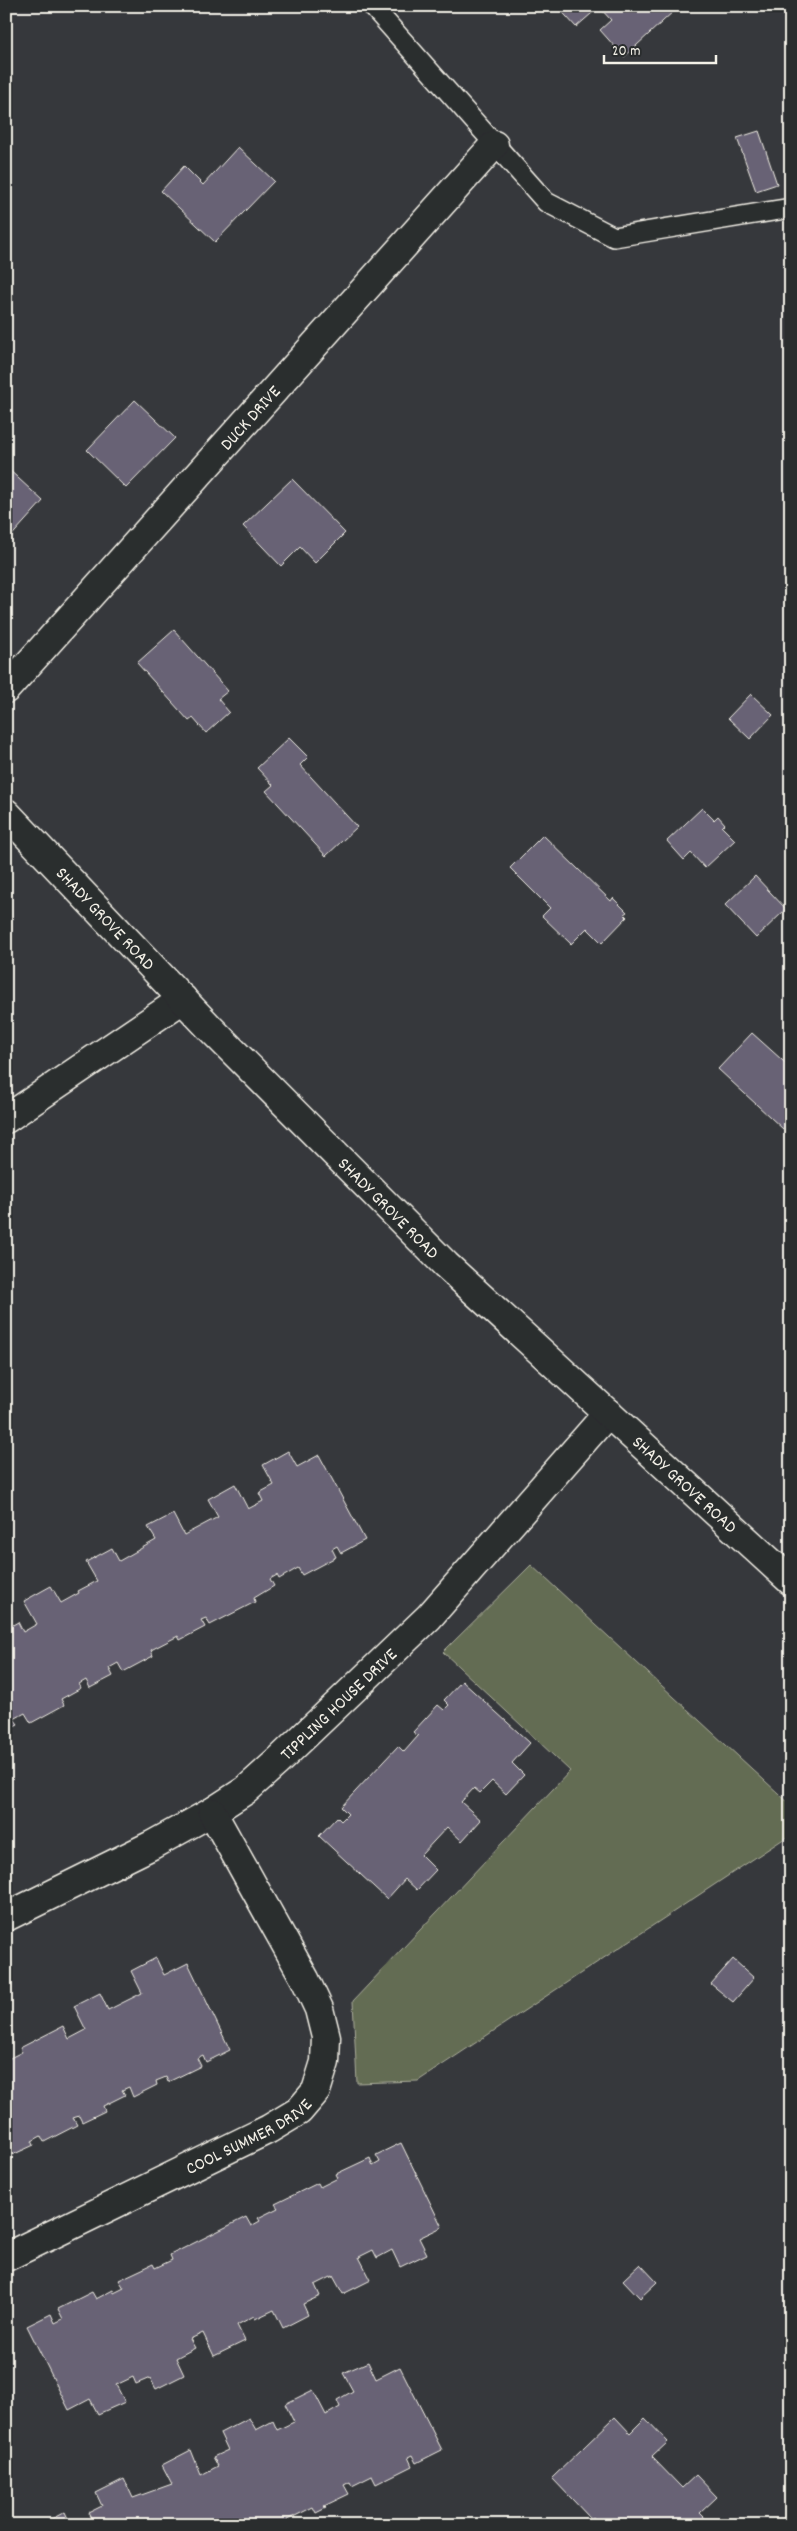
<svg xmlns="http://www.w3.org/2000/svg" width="797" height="2531" font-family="Dekko,sans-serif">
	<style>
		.green { fill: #646c52; stroke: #acae9d }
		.building { fill: #676274; stroke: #f4f1e8 }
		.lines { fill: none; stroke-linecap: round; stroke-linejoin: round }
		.service-casing { stroke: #f4f1e8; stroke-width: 22 }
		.minor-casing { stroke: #f4f1e8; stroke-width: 31 }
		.secondary-casing { stroke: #f4f1e8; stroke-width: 31 }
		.service { stroke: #2a2d2e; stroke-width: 19 }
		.minor { stroke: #2a2d2e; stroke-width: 28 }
		.secondary { stroke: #2a2d2e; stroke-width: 28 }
		.labels { text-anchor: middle; stroke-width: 4.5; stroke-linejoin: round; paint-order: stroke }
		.street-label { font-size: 18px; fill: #f4f1e8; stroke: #2a2d2e }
	</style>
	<rect width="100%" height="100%" fill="#36383c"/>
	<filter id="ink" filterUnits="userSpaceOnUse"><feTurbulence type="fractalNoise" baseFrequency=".02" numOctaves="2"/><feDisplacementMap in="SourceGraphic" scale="10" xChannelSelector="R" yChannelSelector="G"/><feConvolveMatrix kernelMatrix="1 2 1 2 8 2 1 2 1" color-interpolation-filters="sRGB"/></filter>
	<g filter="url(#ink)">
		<path class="green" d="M531 1565 791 1805V1834L418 2081 357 2083 353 2001 570 1771 443 1652Z"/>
		<path class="building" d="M557 6H672L675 10 624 57 600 30 611 20 599 7 576 27Z
			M759 131 777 184 756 191 737 138Z
			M238 147 274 181 215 242 161 191 184 166 203 185Z
			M135 400 175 438 126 488 87 450Z
			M6 467 43 501 6 542Z
			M292 479 345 533 315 563 300 547 281 566 243 526Z
			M174 630 228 691 218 699 229 712 206 733 193 718 189 721 137 663Z
			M751 694 773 715 750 739 728 718Z
			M289 738 308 757 300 765 357 827 326 856 266 791 273 785 257 768Z
			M702 808 714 820 718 816 725 824 722 827 735 840 705 868 691 853 684 860 667 841Z
			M543 835 611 901 613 898 627 912 624 914 627 917 602 943 587 928 571 944 542 916 550 908 510 868Z
			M755 876 786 909 756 938 725 905Z
			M752 1033 791 1068V1121L783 1129 718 1069Z
			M288 1451 297 1467 319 1455 365 1540 341 1553 337 1546 332 1549 336 1557 302 1575 298 1568 279 1579 277 1575 270 1579 274 1586 254 1598 255 1602 210 1625 206 1618 201 1620 205 1627 180 1640 178 1636 151 1650 153 1656 123 1672 118 1663 109 1668 113 1676 90 1688 86 1680 79 1684 81 1688 61 1699 64 1705 31 1723 25 1713 14 1719 18 1724 6 1730V1629L18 1622 23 1632 37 1624 24 1601 51 1586 61 1603 79 1593 78 1591 97 1581 86 1562 112 1548 119 1561 156 1540 148 1527 173 1514 184 1535 218 1517 208 1499 235 1484 248 1509 263 1501 259 1493 274 1485 263 1465Z
			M462 1681 530 1743 512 1763 524 1775 506 1794 492 1781 480 1793 474 1788 461 1802 481 1820 462 1841 447 1827 421 1855 436 1870 417 1890 405 1879 387 1899 319 1836 337 1817 341 1821 348 1814 341 1807 398 1746 404 1752 418 1736 413 1732 438 1705 444 1710 449 1705 444 1700Z
			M156 1958 164 1975 188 1963 230 2050 206 2062 203 2055 197 2058 201 2066 168 2082 166 2077 156 2081 157 2085 133 2097 129 2087 122 2090 125 2095 103 2106 105 2111 82 2122 79 2116 73 2118 77 2125 44 2142 41 2136 32 2141 34 2145 10 2156 6 2150V2060L22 2052 20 2048 63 2026 69 2039 86 2030 74 2006 100 1993 108 2010 142 1993 131 1971Z
			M733 1959 754 1978 733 2002 711 1984Z
			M401 2143 442 2227 419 2238 427 2254 400 2267 392 2250 377 2258 373 2250 359 2257 371 2280 343 2294 333 2276 315 2285 320 2296 303 2304 308 2315 283 2328 274 2310 255 2319 254 2316 237 2325 245 2341 214 2356 203 2333 190 2339 195 2348 176 2358 184 2375 156 2389 150 2378 136 2384 133 2377 116 2385 125 2402 98 2414 90 2399 69 2410 27 2326 51 2314 55 2323 63 2319 58 2309 92 2292 96 2299 113 2290 114 2293 124 2288 119 2280 153 2264 155 2268 172 2260 170 2255 246 2217 251 2226 260 2221 258 2218 278 2208 275 2204 318 2183 320 2187 338 2178 336 2174 370 2158 373 2166 380 2162 376 2155Z
			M640 2264 657 2282 640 2298 623 2280Z
			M368 2362 376 2379 400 2367 442 2450 416 2463 412 2455 408 2457 412 2466 376 2484 372 2476 352 2486 350 2482 344 2485 349 2494 324 2506 326 2508 316 2513 313 2507 283 2522 284 2525H87L93 2522 88 2513 102 2506 96 2493 124 2479 133 2498 172 2484 162 2465 191 2450 201 2475 218 2466 213 2457 228 2450 220 2433 249 2418 256 2430 273 2421 277 2430 294 2422 285 2404 313 2390 326 2415 340 2407 337 2400 353 2391 343 2373Z
			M615 2417 630 2433 645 2418 668 2442 652 2457 682 2488 696 2475 717 2497 700 2513 711 2524 716 2519 721 2525H601L593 2517 591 2519 552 2478Z
			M65 2512 71 2525H40Z"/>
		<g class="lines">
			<g class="service-casing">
				<path id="service" d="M372 6 546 202 614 237 791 208"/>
			</g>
			<g class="minor-casing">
				<g id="minor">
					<path id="s1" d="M6 689 494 145"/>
					<path d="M6 1119 183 999"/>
					<path id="s2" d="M6 1917 152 1845 212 1812 246 1790 276 1763 429 1617 608 1413"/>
					<path id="s3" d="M6 2257 269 2129 299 2111 316 2091 325 2062 326 2037 319 2009 305 1979 212 1812"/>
				</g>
			</g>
			<g class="secondary-casing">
				<g id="secondary">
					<path id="s4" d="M6 813 210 1028 446 1265 791 1581"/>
				</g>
			</g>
			<use href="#service" class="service"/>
			<use href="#minor" class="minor"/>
			<use href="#secondary" class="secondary"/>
		</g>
	</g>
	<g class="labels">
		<g class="street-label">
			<text dy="6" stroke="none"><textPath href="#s1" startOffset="365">DUCK DRIVE</textPath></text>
			<text dy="6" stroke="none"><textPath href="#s4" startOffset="145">SHADY GROVE ROAD</textPath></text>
			<text dy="6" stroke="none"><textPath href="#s4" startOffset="550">SHADY GROVE ROAD</textPath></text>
			<text dy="6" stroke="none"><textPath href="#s4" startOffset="955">SHADY GROVE ROAD</textPath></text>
			<text dy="6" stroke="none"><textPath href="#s2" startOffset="398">TIPPLING HOUSE DRIVE</textPath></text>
			<text dy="6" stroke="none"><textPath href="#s3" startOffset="271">COOL SUMMER DRIVE</textPath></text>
		</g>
	</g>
	<rect width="797" height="2531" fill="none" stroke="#2a2d2e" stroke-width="25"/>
	<rect x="12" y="12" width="772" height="2506" fill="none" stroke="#f4f1e8" stroke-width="2" filter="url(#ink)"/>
	<path d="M604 55v8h112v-8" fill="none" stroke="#f4f1e8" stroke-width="2.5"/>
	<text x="612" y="55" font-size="15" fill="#f4f1e8" stroke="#2a2d2e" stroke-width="4" paint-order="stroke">20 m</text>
</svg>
